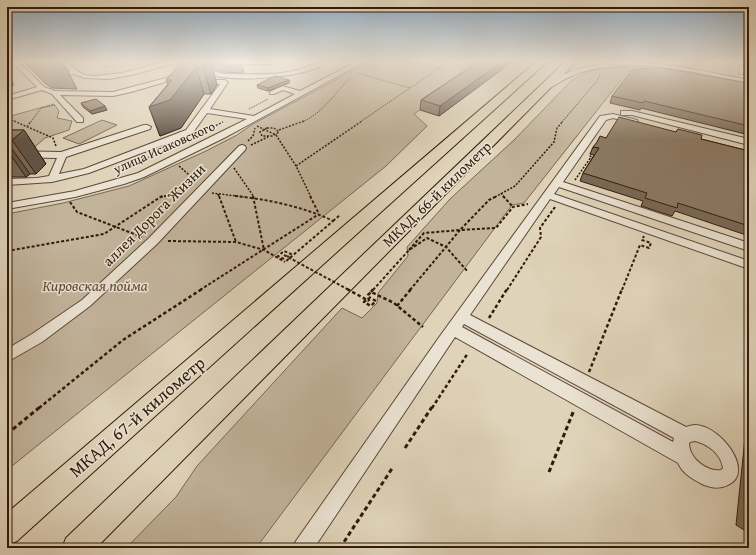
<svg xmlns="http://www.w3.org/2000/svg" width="756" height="555" font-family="'Gentium Book Plus',serif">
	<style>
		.green { fill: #c2b39b; stroke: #7a6652 }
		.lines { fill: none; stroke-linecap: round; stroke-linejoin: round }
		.minor-casing { stroke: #5e4835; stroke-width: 2 }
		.highway-casing { stroke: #331909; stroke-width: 2 }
		.path-far4 { stroke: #331909; stroke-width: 1; stroke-dasharray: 1.5 1; stroke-linecap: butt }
		.path-far3 { stroke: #331909; stroke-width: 1.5; stroke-dasharray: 2 1.5; stroke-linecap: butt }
		.path-far2 { stroke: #331909; stroke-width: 2; stroke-dasharray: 3 2; stroke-linecap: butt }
		.path-far1 { stroke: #331909; stroke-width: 2.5; stroke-dasharray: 3.5 2.5; stroke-linecap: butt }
		.path { stroke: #331909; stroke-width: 3; stroke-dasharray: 4.5 3; stroke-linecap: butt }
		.minor { fill: #eae2d2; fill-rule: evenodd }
		.highway { fill: #dfd3b9; fill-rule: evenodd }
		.path-bridge-far1 { stroke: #331909; stroke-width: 2; stroke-dasharray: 3 2; stroke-linecap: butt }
		.path-bridge { stroke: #331909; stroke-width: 2.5; stroke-dasharray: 3.5 2.5; stroke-linecap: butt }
		.wall { fill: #786957; stroke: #331909 }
		.shaded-wall { fill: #625547; stroke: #331909 }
		.building { fill: #8c7a65; stroke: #331909 }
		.labels { text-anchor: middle; stroke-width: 3; stroke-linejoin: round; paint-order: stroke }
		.far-street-label { font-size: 13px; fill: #331909; stroke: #eae2d2 }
		.street-label { font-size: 15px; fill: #331909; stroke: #eae2d2 }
		.park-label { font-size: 15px; font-style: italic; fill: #5e4735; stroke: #eae2d2 }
		.near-street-label { font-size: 18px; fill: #331909; stroke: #eae2d2 }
	</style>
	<rect width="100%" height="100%" fill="#dfd3b9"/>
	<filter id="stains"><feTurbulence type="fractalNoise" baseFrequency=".005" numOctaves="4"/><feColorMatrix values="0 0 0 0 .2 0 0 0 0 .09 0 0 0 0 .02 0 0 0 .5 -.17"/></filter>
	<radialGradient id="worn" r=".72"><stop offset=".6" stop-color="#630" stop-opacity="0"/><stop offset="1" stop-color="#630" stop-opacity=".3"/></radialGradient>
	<path class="green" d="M370 62H484L478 70 414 114 427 126 386 166 7 470V214L63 203 129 186 206 151 237 135 253 124Z
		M606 68H635L663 70H629L524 203 512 205 256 548H126L176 497 197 466 342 308 362 318 377 303 378 293 408 256 407 247 450 199 514 140 572 80 593 70Z
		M54 104 59 111 57 118 72 121 69 130 45 138 30 151 7 139V117Z
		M102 120 117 125 79 144 63 138Z"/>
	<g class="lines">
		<g class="minor-casing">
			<path id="minor" d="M12 62H19L44 87 55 91 113 92 185 73 171 64 136 74 108 79 84 78 74 74 59 76V74L70 71 61 62H68L77 71 85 75 95 76 122 73 164 62H176L193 74 131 92 113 96 60 95 83 118V122H77L52 94 42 90 7 100V96L37 87Z
				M187 62C202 62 212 74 228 74 249 74 272 76 293 71 305 69 315 62 328 62 307 78 233 83 208 74 201 72 192 67 187 62Z
				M234 62H276L273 64H237Z
				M356 62H364L224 138 144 177 124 184 75 197 7 209V203L75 191 138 173 247 119 207 113 192 134 89 173 52 182 7 185V179L37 178 49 176 57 158 7 157V151L61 152 144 125H147L151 127 150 129 66 157 59 174 84 169 186 130 220 84 200 83 197 81 198 80H225L228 82 210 109 254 116 295 94 283 90 274 94H270V92L282 86 300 91Z
				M619 62C663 62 705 71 749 80V84C694 72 635 56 579 73 567 77 557 84 546 90L541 89C560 70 593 65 619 62Z
				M743 66 749 67V71L745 70 743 74H739L740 68Z
				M621 111H632L749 139V145L632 115H621Z
				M613 114 637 120 638 122 634 124 613 118 606 120 563 182 749 243V251L559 187 554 194 749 261V269L550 199 470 315 686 427C689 426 692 425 695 425 720 425 756 472 728 485 719 489 713 488 704 485 694 480 683 474 678 463L455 337 314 548H293L296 541 440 336 600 116ZM464 324 674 438 673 442 462 327ZM695 441C708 444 721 454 723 468L721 470C707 472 690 459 689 444L690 442Z
				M242 145 245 146 246 148 245 150 157 244 90 306 42 342 7 362V349L32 334 82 300 149 238 239 146Z"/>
		</g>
		<g class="highway-casing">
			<path id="highway" d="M536 62H547L17 541 7 545V513Z
				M565 62H576L96 548H62L66 538Z"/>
		</g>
		<path class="path-far4" d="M102 68 126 62
			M367 68 376 62
			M439 68 447 62
			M357 73 410 88 439 68 414 62
			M249 109 268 99
			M7 118 16 122
			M31 122 41 108 55 105
			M302 122C323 113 335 93 351 77
			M360 122 410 88
			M562 122 597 81 600 74"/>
		<path class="path-far3" d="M14 121 53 138 56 146
			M257 126 276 135 296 166 311 197
			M27 127 31 121
			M267 128H274L279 132 272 136H262L260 132Z
			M279 130 304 121
			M200 133 223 122
			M248 141 253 136 255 128
			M251 145 268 137
			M179 166 197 182
			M296 166 362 121
			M124 167 166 151
			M234 168 254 197
			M575 180 591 157 589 154
			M212 193 244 197
			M501 193 504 197
			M218 194 219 197
			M161 197 184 194
			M495 197 515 186 554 142 557 128 563 121"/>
		<path class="path-far2" d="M219 196 236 242
			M235 196C266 199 305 207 333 221L285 262
			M253 196 264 250
			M310 196 319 214
			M503 196 513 207
			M70 202 77 212 142 237
			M333 221 340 215
			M168 241 236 242 264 250 285 262
			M409 250 424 233 460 230 489 200 497 196
			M7 251 104 234 162 196H166
			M284 259 278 256 284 251 291 254 287 257
			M200 290 319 214
			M373 290 409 250 427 238 446 247 468 272
			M410 290 460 230 496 228 513 207 528 204
			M507 290 541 237 540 228 555 207
			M622 290 640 245 649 248 651 243 642 240 644 236"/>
		<path class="path-far1" d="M371 292 373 289
			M366 300 364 302 371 306 376 301 369 297
			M369 301 368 295 371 292 394 303 423 327
			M397 306 411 289
			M489 318 507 289
			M589 372 622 289
			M39 408 123 340 202 289
			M432 408 468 353"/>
		<path class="path" d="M7 434 40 407
			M405 448 432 407
			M549 472 574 410
			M340 548 393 467"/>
		<use href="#minor" class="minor"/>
		<use href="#highway" class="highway"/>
		<path class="path-bridge-far1" d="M284 255 349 290"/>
		<path class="path-bridge" d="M347 289 369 301"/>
	</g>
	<path class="wall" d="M24 62H63L77 89 52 88 46 84Z
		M182 62H241L244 73 223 72 212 68 217 85 211 94H204L181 128 160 136 149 107 168 84 166 80Z
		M478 62H512L439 116 420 110 421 100Z
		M289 80V83L268 91 258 88 257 85Z
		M749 83V135L641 108 640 110 610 103 612 96Z
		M81 103 107 110 92 114 83 107Z
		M678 129 701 139 749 151V236L675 211 672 216 641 206 643 201 580 181 583 173 594 155 590 154 593 147 606 138 676 132Z
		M7 130H24L46 164 36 174H30L26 177H7Z
		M749 436V533L736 525 745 438Z"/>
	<path class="shaded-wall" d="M207 62H211L217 85 211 94 203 67Z
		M502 62H512L439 116 440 106Z
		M196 67 204 94 181 128 160 136 149 107Z
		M7 73 14 85 7 87Z
		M289 80V83L268 91V88Z
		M105 106 107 110 92 114 90 111Z
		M24 130 46 164 36 174 12 140Z
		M7 142 30 174 26 177 7 150Z"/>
	<path class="building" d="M182 62H207L203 67H196L170 100 149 107 172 80H166Z
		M478 62H502L440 106 421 100Z
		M655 67 749 83V126L644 101 643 103 612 96 632 70 654 68Z
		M275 76 289 80 268 88 257 85Z
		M96 99 105 106 90 111 81 103Z
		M619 117 676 132 678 129 702 135 701 139 749 151V226L678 203 677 208 645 198 647 193 583 173 599 148 593 147 597 142 600 136 606 138Z
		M7 130H24L12 140H7Z
		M749 496V522L747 521Z"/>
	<linearGradient id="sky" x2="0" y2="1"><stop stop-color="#8da7bd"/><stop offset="0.44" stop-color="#f1ebe0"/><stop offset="1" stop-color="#f1ebe0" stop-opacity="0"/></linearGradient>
	<rect width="756" height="140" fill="url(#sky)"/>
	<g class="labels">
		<g class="far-street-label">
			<text transform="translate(164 147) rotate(-24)" y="5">улица Исаковского</text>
		</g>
		<g class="street-label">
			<text transform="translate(437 194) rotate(-44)" y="5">МКАД, 66-й километр</text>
			<text transform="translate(154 215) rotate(-45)" y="5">аллея Дорога Жизни</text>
		</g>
		<g class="park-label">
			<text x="95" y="291">Кировская пойма</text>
		</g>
		<g class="near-street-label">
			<text transform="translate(137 417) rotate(-41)" y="6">МКАД, 67-й километр</text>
		</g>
	</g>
	<rect width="756" height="555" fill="none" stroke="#dfd3b9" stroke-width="24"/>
	<rect x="8" y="8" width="740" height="539" fill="none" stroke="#331909" stroke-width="2"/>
	<rect x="12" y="12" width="732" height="531" fill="none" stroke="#331909"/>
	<rect width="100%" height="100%" filter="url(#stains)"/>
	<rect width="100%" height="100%" fill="url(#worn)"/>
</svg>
